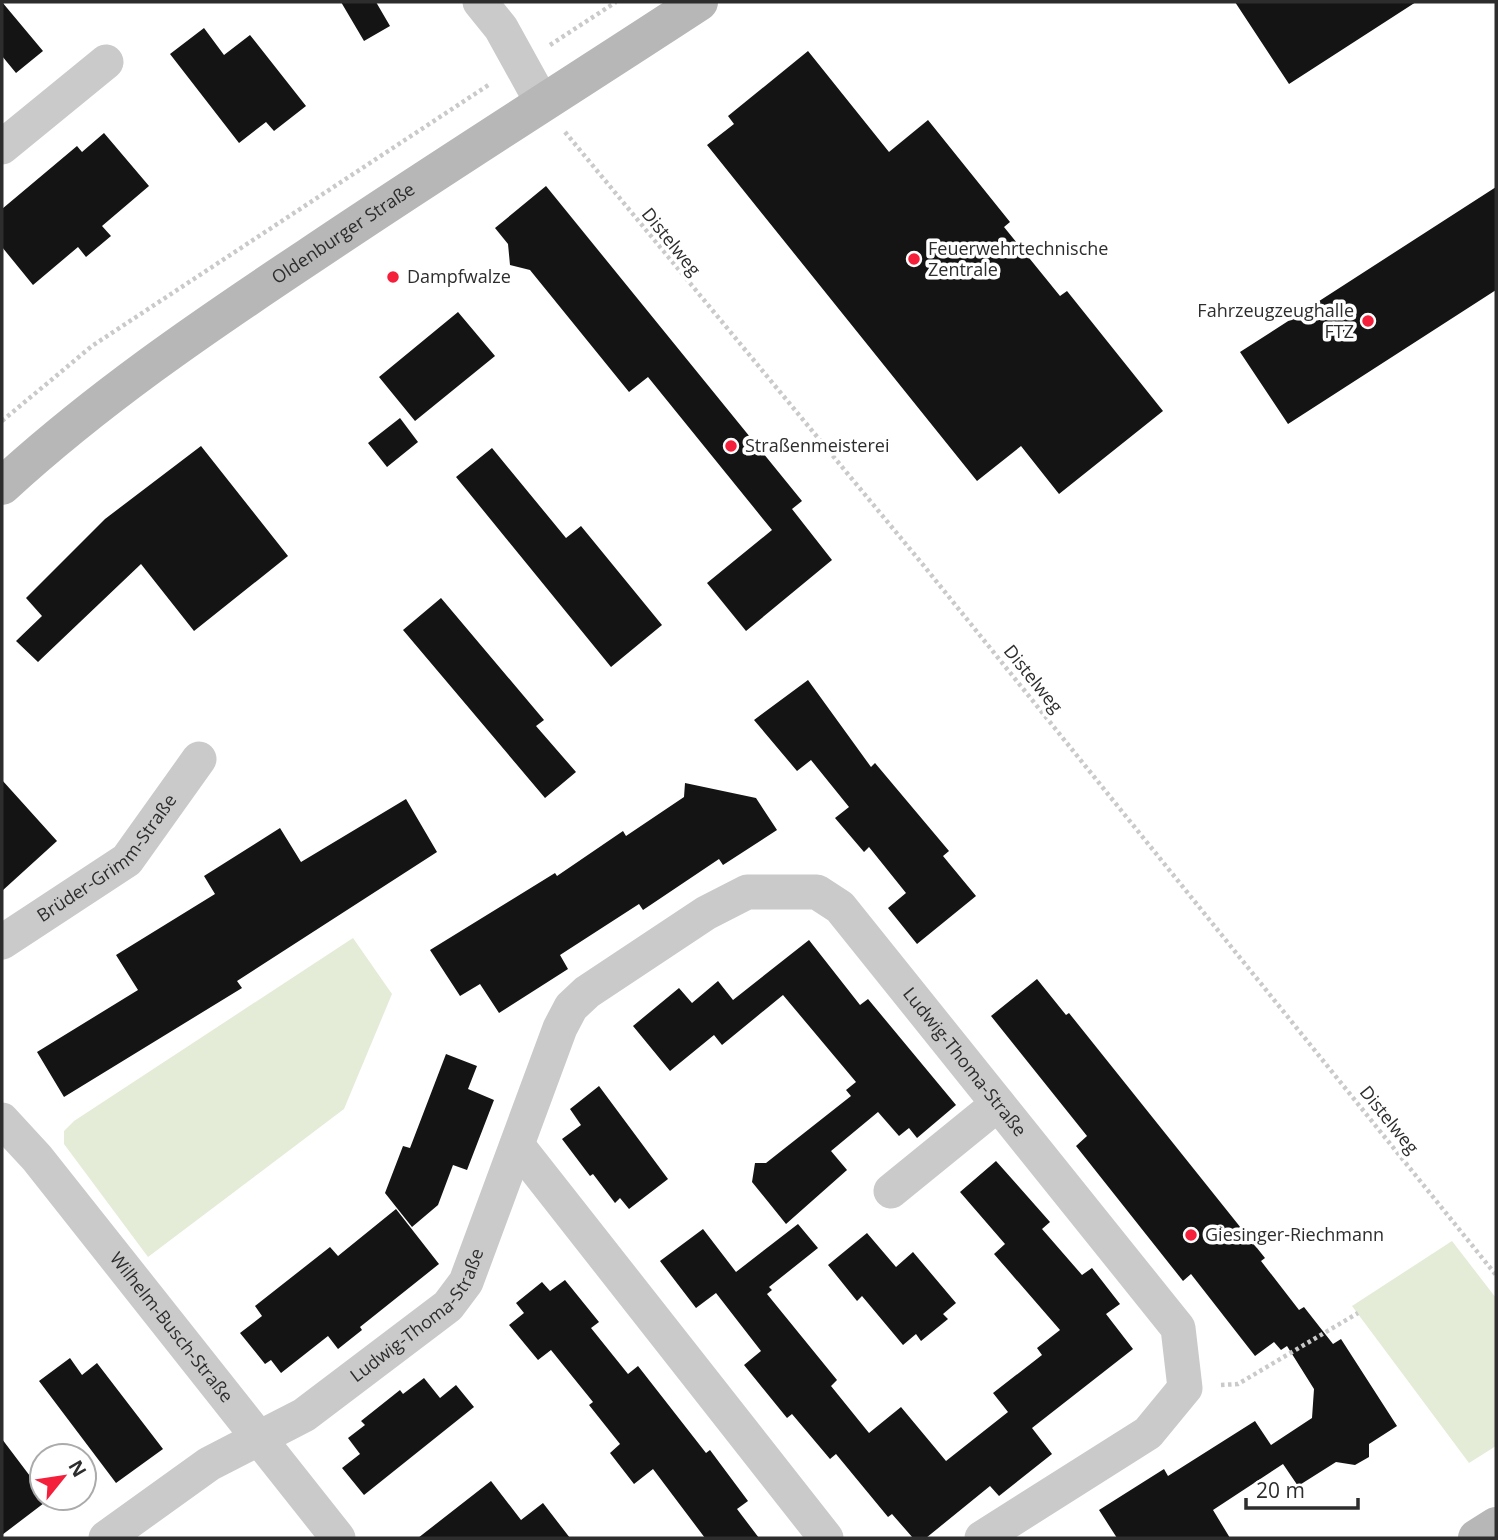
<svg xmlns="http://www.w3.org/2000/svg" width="1498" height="1540" font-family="'Open Sans',sans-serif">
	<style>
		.green { fill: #e4ecd8 }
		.building { fill: #141414 }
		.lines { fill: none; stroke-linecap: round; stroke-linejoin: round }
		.path { stroke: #cacaca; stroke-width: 4.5; stroke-dasharray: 3.5 3.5; stroke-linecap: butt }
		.street { stroke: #cacaca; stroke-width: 35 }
		.secondary { stroke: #b7b7b7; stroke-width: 38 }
		.poi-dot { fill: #f41f3b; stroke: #fff; stroke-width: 2.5 }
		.labels { text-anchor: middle; stroke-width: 7; stroke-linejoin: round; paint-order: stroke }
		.street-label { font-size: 18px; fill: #2d2d2d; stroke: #fff }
		.poi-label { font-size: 18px; fill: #2d2d2d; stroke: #fff; text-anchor: start }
	</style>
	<rect width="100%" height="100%" fill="#fff"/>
	<path class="green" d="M353 938 392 994 344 1109 148 1257 64 1144V1131L74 1121Z
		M1452 1241 1496 1298V1446L1469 1463 1352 1306Z"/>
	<path class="building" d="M2 2 43 51 16 73 2 56Z
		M341 2H376L390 26 364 41Z
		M1235 2H1416L1289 84Z
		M204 28 224 55 250 35 306 106 274 131 266 122 239 143 170 54Z
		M808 51 889 152 928 120 1010 222 1004 227 1060 296 1067 291 1163 411 1059 494 1021 446 977 481 707 145 734 124 728 116Z
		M104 133 149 186 102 226 111 236 86 257 78 247 33 285 2 247V209L77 146 82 152Z
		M546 186 802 501 792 509 832 560 746 631 707 583 772 530 648 377 629 392 530 270 510 265 508 244 495 228Z
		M1496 187V290L1288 424 1240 352Z
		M458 312 495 356 415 421 379 377Z
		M400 418 418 442 387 467 368 443Z
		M201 446 288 556 194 631 141 564 38 662 16 641 42 616 26 598 105 519Z
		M492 448 566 538 581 526 662 625 611 667 456 477Z
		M441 598 544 720 536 726 576 772 545 798 403 630Z
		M808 680 871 767 875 763 949 851 943 856 976 896 917 944 888 908 906 893 869 847 864 852 835 818 849 807 811 760 797 771 754 720Z
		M2 780 57 841 2 891Z
		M685 783 756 798 777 830 723 865 719 859 643 910 639 904 560 955 568 969 499 1013 480 984 460 996 430 950 555 873 557 876 623 831 626 836 684 797Z
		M406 799 437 852 237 981 242 988 64 1097 37 1052 138 990 116 955 215 894 204 876 280 828 301 862Z
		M809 940 860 1005 868 999 956 1105 917 1138 909 1128 899 1136 878 1112 831 1151 847 1170 786 1224 752 1182 755 1163H766L851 1096 846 1090 856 1082 783 995 722 1045 714 1035 670 1071 633 1026 679 988 692 1003 718 981 733 1000Z
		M1037 979 1066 1015 1069 1013 1265 1258 1261 1261 1299 1310 1304 1307 1333 1344 1341 1339 1397 1426 1369 1444V1457L1355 1465 1336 1462 1298 1486 1283 1464 1213 1510 1230 1538H1117L1099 1510 1164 1469 1168 1476 1255 1421 1271 1445 1312 1418 1314 1389 1287 1346 1281 1350 1274 1342 1255 1356 1191 1274 1183 1281 1076 1146 1087 1136 991 1016Z
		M446 1054 477 1066 468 1089 494 1100 467 1170 453 1165 438 1205 412 1227 385 1193 403 1146 410 1148Z
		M599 1086 668 1179 629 1209 620 1198 615 1203 593 1174 590 1176 562 1139 581 1125 570 1109Z
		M996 1161 1050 1222 1042 1229 1082 1275 1092 1268 1120 1304 1106 1314 1133 1349 1032 1428 1052 1454 999 1496 990 1486 926 1538H913L892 1514 888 1517 836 1454 830 1459 792 1414 787 1418 744 1365 761 1351 716 1293 696 1308 660 1261 703 1229 736 1272 798 1224 818 1248 769 1287 772 1290 767 1294 837 1380 831 1386 869 1433 901 1407 946 1461 1008 1412 993 1393 1042 1355 1037 1348 1060 1330 994 1254 1005 1244 960 1192Z
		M396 1209 439 1264 360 1327 362 1330 338 1349 328 1336 281 1373 271 1360 265 1364 240 1333 262 1316 255 1306 330 1247 338 1256Z
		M867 1233 896 1267 913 1252 956 1303 943 1314 948 1319 921 1341 916 1334 903 1345 862 1296 857 1301 828 1265Z
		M565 1280 599 1322 591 1328 628 1374 638 1366 706 1453 710 1450 748 1501 737 1509 759 1538H705L653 1469 634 1484 610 1453 620 1444 589 1405 593 1402 551 1350 538 1360 509 1325 524 1313 516 1303 542 1282 550 1291Z
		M70 1358 82 1375 97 1363 163 1449 116 1483 39 1381Z
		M424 1378 440 1398 456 1385 474 1407 364 1495 342 1468 360 1454 348 1438 365 1425 361 1421 400 1390 403 1394Z
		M2 1439 42 1492V1498L48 1500 2 1535Z
		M491 1481 521 1520 543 1503 570 1538H418Z"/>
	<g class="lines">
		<path class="path" d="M550 45 616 2
			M565 132 924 566 1496 1275
			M2 421 92 346 490 84
			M1221 1385 1238 1384 1358 1313"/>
		<g class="street">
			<path d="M480 2 501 28 543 104"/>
			<path d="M2 147 106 62"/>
			<path id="s1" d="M2 942 127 860 199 759"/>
			<path id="s2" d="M2 1120 37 1158 338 1538"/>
			<path d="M517 1145 826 1538"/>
			<path d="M891 1191 998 1104"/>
			<path id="s3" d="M106 1538 209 1464 304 1415 448 1306 466 1282 560 1028 571 1007 587 992 706 913 747 892H817L840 907 1178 1328 1185 1388 1148 1433 982 1538"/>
		</g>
		<g class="secondary">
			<path id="s4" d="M2 486C97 399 201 328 308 257 437 170 569 87 699 2"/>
			<path d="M1477 1538 1496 1526"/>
		</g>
	</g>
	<g class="poi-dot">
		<circle cx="914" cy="259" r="7"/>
		<circle cx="393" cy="277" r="7"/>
		<circle cx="1368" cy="321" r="7"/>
		<circle cx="731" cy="446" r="7"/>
		<circle cx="1191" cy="1235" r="7"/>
	</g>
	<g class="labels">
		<g class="street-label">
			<text dy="6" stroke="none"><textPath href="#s4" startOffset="425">Oldenburger Straße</textPath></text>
			<text transform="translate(671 242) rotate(51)" y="6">Distelweg</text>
			<text transform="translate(1033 679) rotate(51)" y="6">Distelweg</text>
			<text dy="6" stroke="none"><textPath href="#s1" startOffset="136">Brüder-Grimm-Straße</textPath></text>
			<text dy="6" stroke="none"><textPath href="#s3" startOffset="1246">Ludwig-Thoma-Straße</textPath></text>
			<text transform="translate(1389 1120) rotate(51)" y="6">Distelweg</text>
			<text dy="6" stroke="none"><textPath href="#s3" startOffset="387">Ludwig-Thoma-Straße</textPath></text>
			<text dy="6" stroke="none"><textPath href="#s2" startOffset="268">Wilhelm-Busch-Straße</textPath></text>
		</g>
		<g class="poi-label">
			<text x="928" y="255">Feuerwehrtechnische<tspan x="928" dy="21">Zentrale</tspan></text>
			<text x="407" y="283">Dampfwalze</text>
			<text x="1354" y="317" text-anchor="end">Fahrzeugzeughalle<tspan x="1354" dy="21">FTZ</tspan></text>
			<text x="745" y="452">Straßenmeisterei</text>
			<text x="1205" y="1241">Giesinger-Riechmann</text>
		</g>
	</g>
	<rect width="1498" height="1540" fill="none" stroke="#2d2d2d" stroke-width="7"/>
	<g transform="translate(63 1477) rotate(60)"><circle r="33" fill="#ffffff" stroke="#ababab" stroke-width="2"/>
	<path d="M0-5L12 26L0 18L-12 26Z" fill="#f41f3b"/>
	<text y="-10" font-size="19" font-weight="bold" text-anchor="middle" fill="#2d2d2d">N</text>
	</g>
	<path d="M1246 1498v10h112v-10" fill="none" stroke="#2d2d2d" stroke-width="3.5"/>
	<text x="1256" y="1498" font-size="21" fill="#2d2d2d" stroke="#ffffff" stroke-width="5" paint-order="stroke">20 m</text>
</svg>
